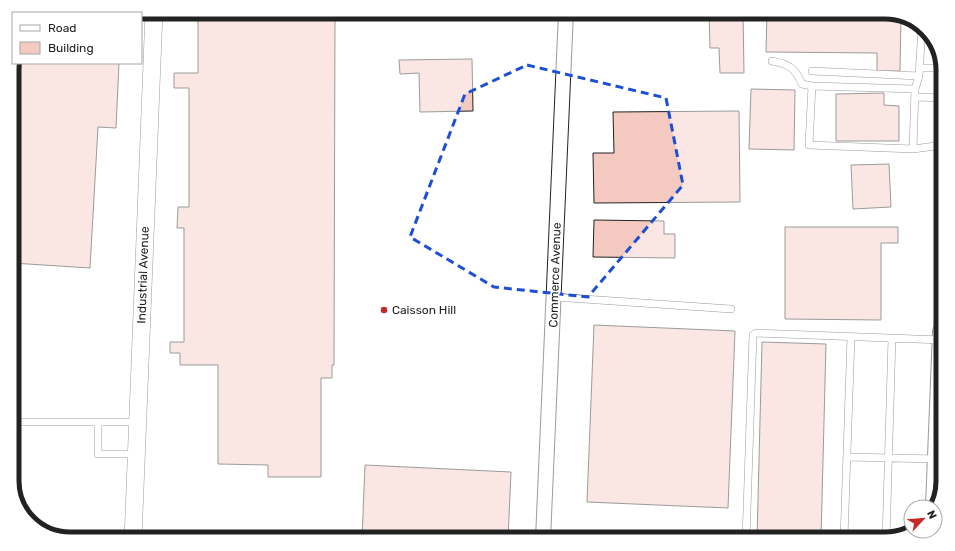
<svg xmlns="http://www.w3.org/2000/svg" width="955" height="551" font-family="Rubik,sans-serif">
	<style>
		.building { fill: #f3c9c0; stroke: #222 }
		.lines { fill: none; stroke-linecap: round; stroke-linejoin: round }
		.service-casing { stroke: #222; stroke-width: 8 }
		.minor-casing { stroke: #222; stroke-width: 16 }
		.tertiary-casing { stroke: #222; stroke-width: 18 }
		.secondary-casing { stroke: #222; stroke-width: 22 }
		.service { stroke: #fff; stroke-width: 7 }
		.minor { stroke: #fff; stroke-width: 14 }
		.tertiary { stroke: #fff; stroke-width: 17 }
		.secondary { stroke: #fff; stroke-width: 20 }
		.marked { fill: none; stroke: #1d4ed8; stroke-width: 3; stroke-dasharray: 8 5; stroke-linejoin: round }
		.poi-dot { fill: #c62828; stroke: #fff; stroke-width: 1.5 }
		.labels { text-anchor: middle; stroke-width: 3; stroke-linejoin: round; paint-order: stroke }
		.street-label { font-size: 12px; fill: #222; stroke: #fff }
		.poi-label { font-size: 12px; fill: #222; stroke: #fff; text-anchor: start }
		.rim { fill: none; stroke: #222; stroke-width: 5 }
	</style>
	<rect width="100%" height="100%" fill="#fff"/>
	<path class="building" d="M70 12H122L68 13Z
		M198 12H335L334 365H332V378H321V477H268V465L218 464V365H180V353H170V342H184V228H177L178 207H189V88H174V73H198Z
		M709 12H743L744 73H720L719 48H710Z
		M767 12H885L901 16 900 71H877V53L766 52Z
		M472 59 473 111 420 112 419 73 400 74 399 60Z
		M14 63H119L116 128 98 127 90 268 12 263V67Z
		M751 89 795 90 794 150 749 149Z
		M884 93V105L899 106V141H836V94Z
		M739 111 740 202 594 203 593 153H614L613 112Z
		M889 164 891 207 853 209 851 165Z
		M594 220 664 221V234H675V258L593 257Z
		M785 227H898V243H881V320L785 319Z
		M594 325 735 331 728 508 587 502Z
		M762 342 826 344 821 539H757Z
		M365 465 511 472 508 539H362Z"/>
	<g class="lines">
		<g class="service-casing">
			<path id="service" d="M772 61C789 64 795 68 802 84L812 86
				M920 68H943
				M812 71 919 76 915 89 812 86 809 145 913 149 943 145
				M919 76 922 27
				M915 97 943 98
				M913 149 915 89
				M554 297 731 309
				M12 422H137
				M98 422V454H136
				M847 457 937 459
				M746 539 753 335 756 333 942 340
				M844 539 851 337
				M886 539 892 338"/>
		</g>
		<g class="minor-casing">
			<path id="minor" d="M543 539 566 12"/>
		</g>
		<g class="tertiary-casing">
			<path id="tertiary" d="M133 539 154 12"/>
		</g>
		<g class="secondary-casing">
			<path id="secondary" d="M936 506 943 332"/>
		</g>
		<use href="#service" class="service"/>
		<use href="#minor" class="minor"/>
		<use href="#tertiary" class="tertiary"/>
		<use href="#secondary" class="secondary"/>
	</g>
	<path d="M0 0H955V551H0ZM527 65 666 98 683 185 588 297 494 287 410 237 465 94Z" fill="#fff" fill-opacity=".55" fill-rule="evenodd"/>
	<path class="marked" d="M527 65 666 98 683 185 588 297 494 287 410 237 465 94Z"/>
	<circle class="poi-dot" cx="384" cy="310" r="4"/>
	<g class="labels">
		<g class="street-label">
			<text transform="translate(143 275) rotate(-88)" y="4">Industrial Avenue</text>
			<text transform="translate(555 275) rotate(-88)" y="4">Commerce Avenue</text>
		</g>
		<g class="poi-label">
			<text x="392" y="314">Caisson Hill</text>
		</g>
	</g>
	<path d="M0 0H955V551H0ZM70 19H885A51 51 0 0 1 936 70V481A51 51 0 0 1 885 532H70A51 51 0 0 1 19 481V70A51 51 0 0 1 70 19Z" fill="#fff" fill-rule="evenodd"/>
	<path class="rim" d="M70 19H885A51 51 0 0 1 936 70V481A51 51 0 0 1 885 532H70A51 51 0 0 1 19 481V70A51 51 0 0 1 70 19Z"/>
	<rect x="12" y="12" width="130" height="52" fill="#ffffff" stroke="#a7a7a7"/>
	<rect x="20" y="25" width="20" height="6" fill="#ffffff" stroke="#a7a7a7"/>
	<text x="48" y="32" font-size="12" fill="#222222">Road</text>
	<rect x="20" y="42" width="20" height="12" fill="#f3c9c0" stroke="#a7a7a7"/>
	<text x="48" y="52" font-size="12" fill="#222222">Building</text>
	<g transform="translate(923 519) rotate(64)"><circle r="19" fill="#ffffff" stroke="#a7a7a7"/>
	<path d="M0-3L7 15L0 10L-7 15Z" fill="#c62828"/>
	<text y="-6" font-size="11" font-weight="bold" text-anchor="middle" fill="#222222">N</text>
	</g>
</svg>
